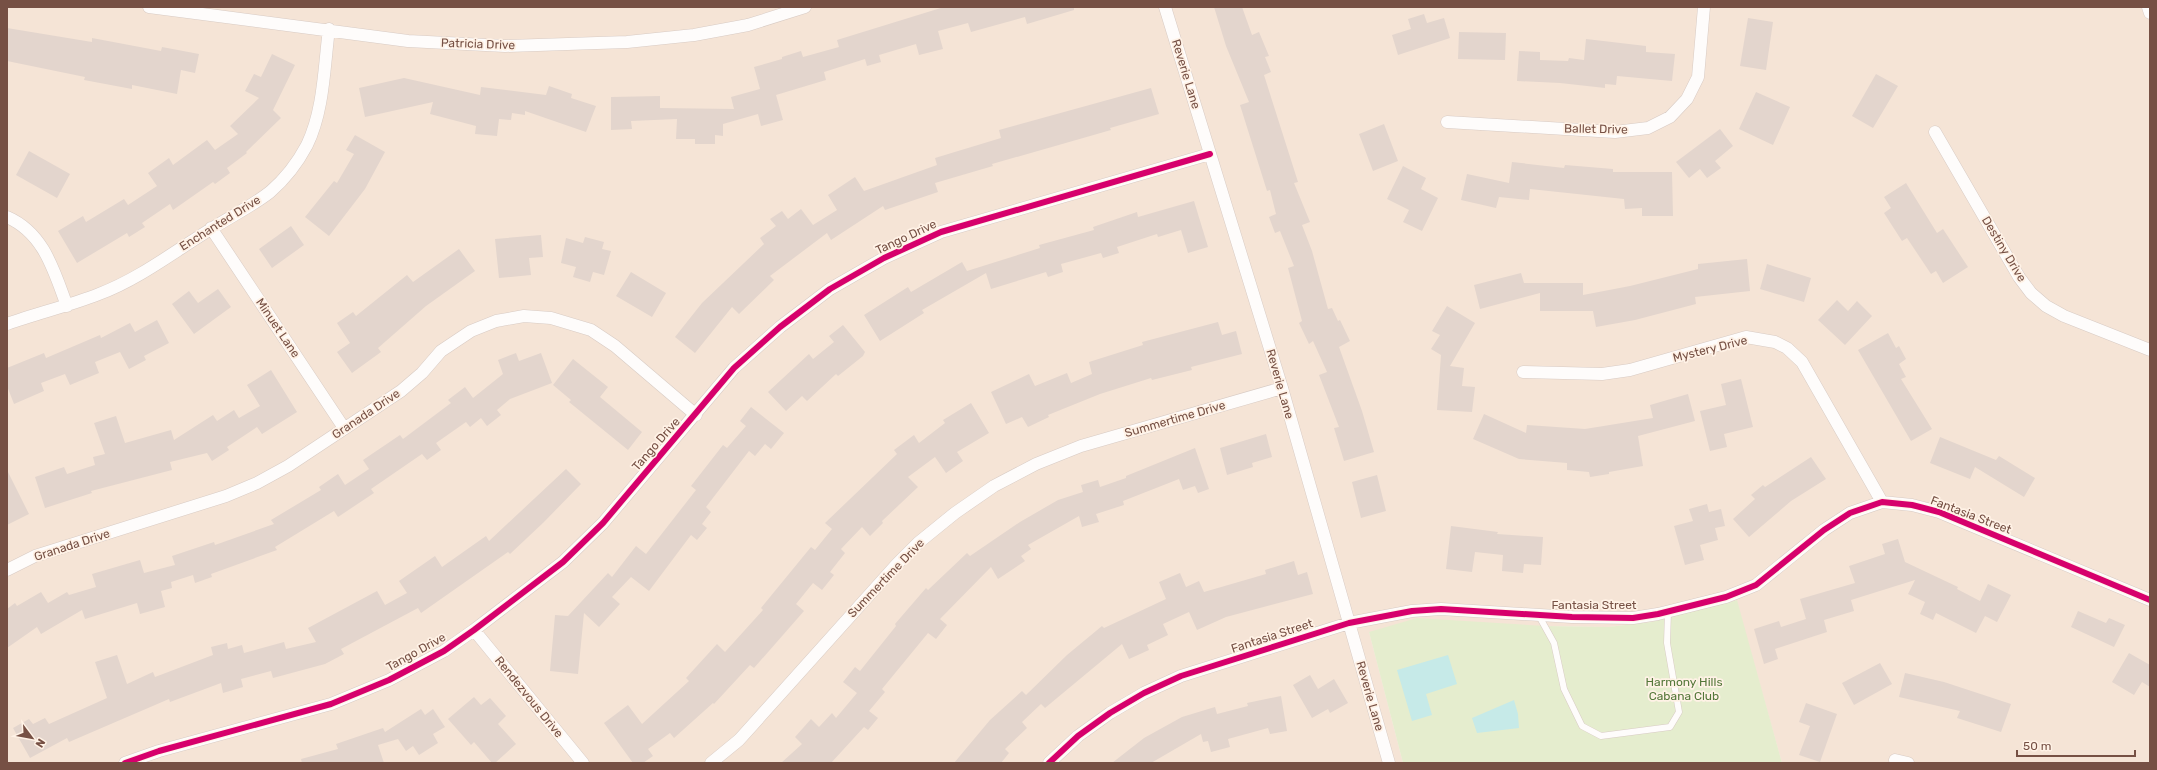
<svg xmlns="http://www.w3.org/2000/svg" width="2157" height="770" font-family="Rubik,sans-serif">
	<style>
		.residential { fill: #f5e4d6 }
		.green { fill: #e5edce }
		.water { fill: #c6eae8 }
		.building { fill: #e3d5cd }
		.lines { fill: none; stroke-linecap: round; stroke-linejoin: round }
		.service-casing { stroke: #d8cbc4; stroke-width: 7 }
		.minor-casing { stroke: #d8cbc4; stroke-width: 13 }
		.service { stroke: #fefcfb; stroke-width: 6 }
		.minor { stroke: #fefcfb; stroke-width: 12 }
		.cycleway-casing { stroke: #fff2e6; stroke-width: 8 }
		.cycleway { stroke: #d6006c; stroke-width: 6 }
		.labels { text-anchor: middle; stroke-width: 3.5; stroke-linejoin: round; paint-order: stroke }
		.street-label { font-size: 12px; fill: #765044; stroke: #fff2e6 }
		.park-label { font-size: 12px; fill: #537739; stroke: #fff2e6 }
	</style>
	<rect width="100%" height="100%" fill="#f7eee5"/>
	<path class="residential" d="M7 7H2150V763H1782L1736 600 1651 622 1608 627 1545 626 1369 632 1403 763H7Z"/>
	<path class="green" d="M1737 600 1782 763H1403L1369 632 1417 618 1545 626 1608 627 1651 622Z"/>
	<path class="water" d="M1448 655 1457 684 1426 694 1432 715 1412 721 1397 670Z
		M1514 700 1518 714 1519 728 1477 733 1472 718Z"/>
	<path class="building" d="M944 7H1074V10L1027 24 1025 17 971 32 968 23 938 31 943 49 919 55 916 44 879 55 881 62 867 66 865 59 824 72 826 80 776 95 783 120 761 126 758 114 723 124V136L715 135V144H695V139H676L677 119 631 121 632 129 611 130V97L660 96V108L734 109 731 97 760 89 754 67 782 59V57L801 51 803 57 839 47 837 40Z
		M1214 7H1242L1252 35 1259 32 1269 56 1265 57 1271 72 1264 75 1298 182 1294 183 1310 222 1302 225 1312 251 1328 309 1332 308 1338 321 1340 320 1350 341 1339 347 1362 411 1374 452 1344 461 1334 428 1339 427 1319 375 1327 372 1313 341 1309 344 1299 323 1302 321 1288 268 1294 266 1280 231 1275 233 1269 217 1276 214 1270 190 1267 191 1240 105 1249 102 1226 46Z
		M1424 14 1427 23 1444 18 1450 38 1398 55 1392 35 1411 29 1408 19Z
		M1748 18 1773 22 1766 70 1740 66Z
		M7 28 92 42V38L161 51 162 47 199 54 195 73 181 70 177 94 132 85V89L84 80 85 77 7 61Z
		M1459 32 1506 33 1505 60 1458 59Z
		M1586 39 1646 46V52L1675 54 1672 81 1617 76 1616 85 1605 84V88L1560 83 1517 81 1519 51 1540 52V60L1568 61 1569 58 1584 60Z
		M272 54 295 65 273 110 281 118 246 152 247 153 227 168 230 173 215 184 213 182 173 210 170 204 142 223 145 227 129 237 127 233 77 263 58 231 83 216 86 222 124 199 128 205 157 186 148 173 169 158 173 165 207 140 215 150 238 134 230 126 259 98 245 91 254 74 261 77Z
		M1876 74 1898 86 1873 128 1852 116Z
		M404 78 480 95 481 87 546 95 549 86 572 94 571 98 596 106 586 132 525 111V115L512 113 511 120 499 119 497 136 475 134 476 126 430 114 433 102 365 117 359 88Z
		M1151 88 1159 114 1110 128 1111 130 992 164 993 166 935 183 938 192 885 210 883 206 831 240 827 233 770 276 774 280 739 314 732 307 695 353 675 337 702 303 764 244 760 238 776 226 770 219 782 211 788 219 801 209 813 225 837 210 828 195 855 177 864 191 937 165 935 158 1001 138 999 130Z
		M1756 92 1790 107 1773 145 1739 129Z
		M1384 124 1398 161 1373 171 1359 134Z
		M1720 129 1733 146 1715 161 1721 168 1707 178 1700 169 1689 178 1676 162Z
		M355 135 385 152 365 189 329 236 305 217 334 181 337 183 354 154 346 150Z
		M29 151 70 174 57 198 16 175Z
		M1512 162 1564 168 1565 165 1613 169V172H1672L1673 216H1642V208L1625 209 1624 199 1530 189 1529 200 1499 197 1496 208 1461 200 1467 174 1509 183Z
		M1403 166 1426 178 1421 189 1438 198 1422 231 1403 222 1409 210 1387 199Z
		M1906 183 1937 233 1943 229 1968 267 1943 283 1936 271 1931 274 1907 238 1902 241 1884 213 1891 208 1884 197Z
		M1194 201 1208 247 1188 253 1181 230 1158 237 1157 234 1117 247 1119 253 1103 258 1101 253 1061 264 1063 272 1048 277 1046 272 991 289 986 273 922 310 924 313 880 341 864 315 908 287 911 292 962 262 967 271 1040 248 1039 245 1094 230 1093 227 1137 212 1138 217Z
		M291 226 304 245 272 268 259 249Z
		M541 235 543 257 529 258 531 275 499 278 495 239Z
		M585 237 604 242 602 249 611 251 604 275 593 272 590 282 573 277 576 267 561 263 566 238 583 243Z
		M459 249 475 271 426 306 378 348 381 352 352 373 337 352 350 343 337 323 353 312 356 316 407 275 413 282Z
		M1747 259 1750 291 1695 297 1696 304 1635 320 1596 327 1593 311H1540V293L1480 309 1474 285 1521 273 1524 283H1583V295L1630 286 1698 269V264Z
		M1767 264 1811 278 1804 302 1760 289Z
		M631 272 666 293 652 317 616 296Z
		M218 289 231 307 194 334 172 304 189 291 198 303Z
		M1837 300 1848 311 1857 301 1872 316 1845 345 1818 320Z
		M1447 306 1475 323 1450 366 1464 368 1462 386 1475 387 1472 412 1437 410 1441 355 1431 349 1440 335 1432 331Z
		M157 320 169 343 144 356 146 360 129 369 120 352 95 362 99 373 70 385 65 374 41 383 44 391 14 404 7 386V368L44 353 46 358 100 335 101 338 130 323 135 332Z
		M1218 322 1222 335 1236 331 1242 354 1191 367 1192 370 1152 380 1151 378 1100 394 1048 415 1049 417 1028 427 1022 417 1006 424 991 392 1029 374 1035 386 1067 373 1071 383 1092 374 1089 362 1143 345 1142 342Z
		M843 325 865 352 863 356 838 376 836 374 807 401 802 396 786 411 768 392 809 354 813 359 834 342 829 336Z
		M1888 333 1896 348 1899 346 1906 359 1899 364 1906 377 1901 379 1932 429 1911 441 1858 350Z
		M516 353 519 361 541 353 552 383 510 399 497 410 501 415 487 426 481 418 470 427 466 422 436 443 441 450 427 460 422 454 371 489 374 493 338 517 334 511 275 547 277 550 211 574 212 577 195 583 193 575 171 582 172 588 161 591 165 607 140 614 137 603 85 619 82 610 41 634 37 627 7 648V609L15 603 17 606 41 592 48 603 67 592 69 595 96 587 92 574 140 560 144 573 175 565 172 556 214 542 215 545 274 524 271 520 321 490 319 487 338 474 345 485 369 469 363 460 400 435 403 439 451 403 448 400 465 387 473 398 503 374 498 360Z
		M573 359 608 387 600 397 642 432 628 450 569 402 571 400 553 385Z
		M271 370 297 412 262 434 257 427 227 447 229 450 212 461 207 453 170 462 172 470 91 491 92 493 45 508 35 477 64 467 67 474 95 465 93 457 105 454 94 423 116 416 125 443 171 430 174 440 213 415 217 421 234 410 239 418 260 406 247 385Z
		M1741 379 1753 427 1724 434 1727 447 1710 451 1700 411 1726 405 1721 384Z
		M1688 394 1695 421 1638 436 1643 466 1609 472V474L1590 477 1589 472 1567 470V463L1519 459 1473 439 1484 414 1526 433 1527 425 1585 429 1653 418 1650 405Z
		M971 403 989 433 957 452 963 461 946 473 935 457 908 477 918 487 882 521 883 523 870 536 862 527 841 549 845 553 830 572 834 575 822 590 813 583 796 604 804 611 754 668 750 665 714 704 713 703 674 738 670 733 648 749 653 756 643 763H633L604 723 628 705 642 724 689 681 686 678 717 644 725 652 763 610 761 608 811 547 815 550 832 529 825 523 897 454 894 450 914 435 919 443 945 423 943 420Z
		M751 407 784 433 771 449 765 444 755 456 749 451 706 507 711 512 702 524 707 528 697 540 691 535 649 591 631 577 612 597 620 604 599 627 584 613 578 674 550 671 555 615 568 616 608 573 612 577 636 546 646 554 696 490 691 486 723 445 727 448 746 426 740 421Z
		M1266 434 1272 457 1252 463 1253 467 1227 475 1220 448Z
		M1940 437 1996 460 1999 456 2035 478 2024 497 1975 467 1970 479 1930 463Z
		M1195 448 1209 489 1198 493 1195 486 1183 490 1179 479 1123 501 1124 505 1096 514 1099 522 1082 527 1079 516 1028 545 1031 549 1021 556 1025 561 998 579 991 567 940 619 947 625 936 639 928 633 882 689 885 692 869 711 878 718 868 730 864 727 831 763H781L802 744 795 737 811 719 819 727 832 713 836 718 857 693 843 682 855 667 860 671 896 626 895 624 926 588 928 590 967 553 970 556 1020 522 1058 500 1083 492 1081 485 1098 480 1100 487 1126 478V476Z
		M1811 457 1826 479 1791 501 1749 537 1733 519 1755 499 1751 495 1763 485 1765 487Z
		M566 469 581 484 544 522 510 554 508 552 421 613 418 608 341 649 344 654 325 664 273 678 271 671 241 679 243 687 223 693 221 683 170 702 169 699 69 742 67 738 30 758 13 728 29 719 33 724 45 718 49 724 107 698 95 662 117 655 127 684 153 672 155 677 213 655 211 647 227 643 228 649 242 645 244 653 284 642 286 649 316 642 308 628 377 591 385 605 407 593 399 581 435 556 442 567 486 536 489 541Z
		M7 470 29 514 7 525Z
		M1377 475 1386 511 1361 518 1352 482Z
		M1707 504 1709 512 1721 509 1725 526 1715 528 1718 540 1700 545 1704 560 1685 565 1674 526 1693 521 1689 509Z
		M1451 526 1498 532 1497 534 1543 537 1541 565 1524 564 1523 573 1502 571 1503 555 1475 552 1472 572 1446 569Z
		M1898 539 1905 562 1958 587 1957 589 1980 601 1988 584 2011 595 1997 622 1985 616 1976 633 1936 613 1933 620 1920 614 1925 602 1908 594 1915 580 1851 600 1854 611 1824 620 1827 632 1775 649 1778 659 1764 664 1754 629 1779 621 1781 627 1806 619 1800 599 1855 583 1849 566 1885 554 1882 544Z
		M1294 561 1298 575 1307 572 1313 594 1226 617 1197 630 1189 612 1163 624 1168 635 1147 645 1149 650 1129 659 1122 644 1045 708 1041 704 1022 722 1027 728 1005 749 1009 753 1001 763H954L990 720 1022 691 1026 695 1067 655 1102 626 1104 628 1166 599 1159 582 1180 573 1186 587 1199 581 1204 592 1266 574 1265 570Z
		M2078 611 2106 623 2109 618 2125 625 2114 647 2071 627Z
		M2129 653 2150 665V687L2142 682 2134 695 2112 682Z
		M1880 663 1892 684 1854 705 1842 683Z
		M1905 673 1944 682 2011 704 2001 732 1957 718 1960 711 1899 697Z
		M1310 675 1318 689 1334 679 1348 703 1330 713 1328 709 1312 718 1293 685Z
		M1281 696 1287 731 1270 734 1268 728 1228 739 1230 747 1211 752 1208 741 1203 742 1201 734 1151 763H1112L1144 738 1182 717 1215 707 1217 714 1248 706 1247 703Z
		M474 697 481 705 490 698 506 716 498 724 516 744 495 763H492L474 742 471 745 448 719Z
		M1806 703 1837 714 1820 762 1799 755 1810 726 1799 722Z
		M421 709 425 715 433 709 445 727 433 734 438 743 419 755 413 746 406 751 398 739 378 745 384 763H302L301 759 338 749 336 744 383 728 385 732Z"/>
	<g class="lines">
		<g class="service-casing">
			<path id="service" d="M1539 616 1554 643 1564 689 1582 726 1601 736 1670 727 1679 712 1667 643 1668 612"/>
		</g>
		<g class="minor-casing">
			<path id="minor" d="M149 7 408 41 505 46 627 42 694 35 748 25 805 7
				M1165 7 1282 388 1389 763
				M2148 7 2150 13
				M1447 122 1615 132 1648 128 1670 117 1687 99 1698 77 1704 7
				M1935 132 2019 277 2031 293 2046 306 2064 316 2150 350
				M7 217C44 233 54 271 67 306
				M211 228 344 428
				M7 324C37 313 69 306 99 294 139 279 175 251 211 229 230 217 252 206 270 192 285 179 298 162 307 145 324 110 324 67 329 29
				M1523 372 1602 374 1630 370 1746 337 1775 342 1787 348 1802 362 1882 502
				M7 570 35 556 226 496 257 483 288 466 401 391 422 373 441 351 471 331 496 321 524 316 551 318 591 330 615 346 696 415
				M474 630 583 763
				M1895 760 1908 763
				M125 763 159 751 331 704 389 680 444 651 474 630 563 562 603 523 734 368 780 327 830 289 884 258 941 232 1210 154
				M711 763 739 740 897 564 918 543 955 513 994 486 1036 464 1081 446 1282 388
				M1049 763 1078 736 1110 713 1144 693 1181 676 1349 623 1412 611 1441 609 1572 617 1633 618 1658 614 1726 597 1756 585 1824 530 1850 513 1882 502 1912 505 1939 512 2150 600"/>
		</g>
		<use href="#service" class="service"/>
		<use href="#minor" class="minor"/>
		<g class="cycleway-casing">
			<path id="cycleway" d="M125 763 159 751 331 704 389 680 444 651 474 630 563 562 603 523 734 368 780 327 830 289 884 258 941 232 1210 154
				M1049 763 1078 736 1110 713 1144 693 1181 676 1349 623 1412 611 1441 609 1572 617 1633 618 1658 614 1726 597 1756 585 1824 530 1850 513 1882 502 1912 505 1939 512 2150 600"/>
		</g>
		<use href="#cycleway" class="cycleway"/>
	</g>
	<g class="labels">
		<g class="street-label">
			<text transform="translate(478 44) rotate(2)" y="4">Patricia Drive</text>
			<text transform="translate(1186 74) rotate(73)" y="4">Reverie Lane</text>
			<text transform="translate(1596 129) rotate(1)" y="4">Ballet Drive</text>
			<text transform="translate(220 223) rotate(-32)" y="4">Enchanted Drive</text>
			<text transform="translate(906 237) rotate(-25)" y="4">Tango Drive</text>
			<text transform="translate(2004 249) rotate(59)" y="4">Destiny Drive</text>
			<text transform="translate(278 328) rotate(56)" y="4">Minuet Lane</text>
			<text transform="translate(1710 349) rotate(-14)" y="4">Mystery Drive</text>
			<text transform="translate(1280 384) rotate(74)" y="4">Reverie Lane</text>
			<text transform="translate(366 414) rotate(-34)" y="4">Granada Drive</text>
			<text transform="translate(1175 419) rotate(-16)" y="4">Summertime Drive</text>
			<text transform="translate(656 444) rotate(-49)" y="4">Tango Drive</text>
			<text transform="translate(1971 515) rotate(21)" y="4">Fantasia Street</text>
			<text transform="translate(72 545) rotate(-18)" y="4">Granada Drive</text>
			<text transform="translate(886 578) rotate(-46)" y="4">Summertime Drive</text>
			<text x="1594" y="609">Fantasia Street</text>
			<text transform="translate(1272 636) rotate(-18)" y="4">Fantasia Street</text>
			<text transform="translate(416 652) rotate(-29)" y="4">Tango Drive</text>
			<text transform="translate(1370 696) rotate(74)" y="4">Reverie Lane</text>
			<text transform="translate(529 697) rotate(51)" y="4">Rendezvous Drive</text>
		</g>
		<g class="park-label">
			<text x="1684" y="686">Harmony Hills<tspan x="1684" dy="14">Cabana Club</tspan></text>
		</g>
	</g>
	<rect width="2157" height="770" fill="none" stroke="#765044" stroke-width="16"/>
	<g transform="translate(32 738) rotate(122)" stroke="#fff2e6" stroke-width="3" paint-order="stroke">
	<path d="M0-3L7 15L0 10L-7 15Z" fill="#765044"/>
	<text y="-6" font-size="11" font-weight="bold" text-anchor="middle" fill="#765044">N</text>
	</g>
	<path d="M2017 750v6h118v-6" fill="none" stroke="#765044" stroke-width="2"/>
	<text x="2023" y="750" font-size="12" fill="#765044" stroke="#fff2e6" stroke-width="3" paint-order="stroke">50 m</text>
</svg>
